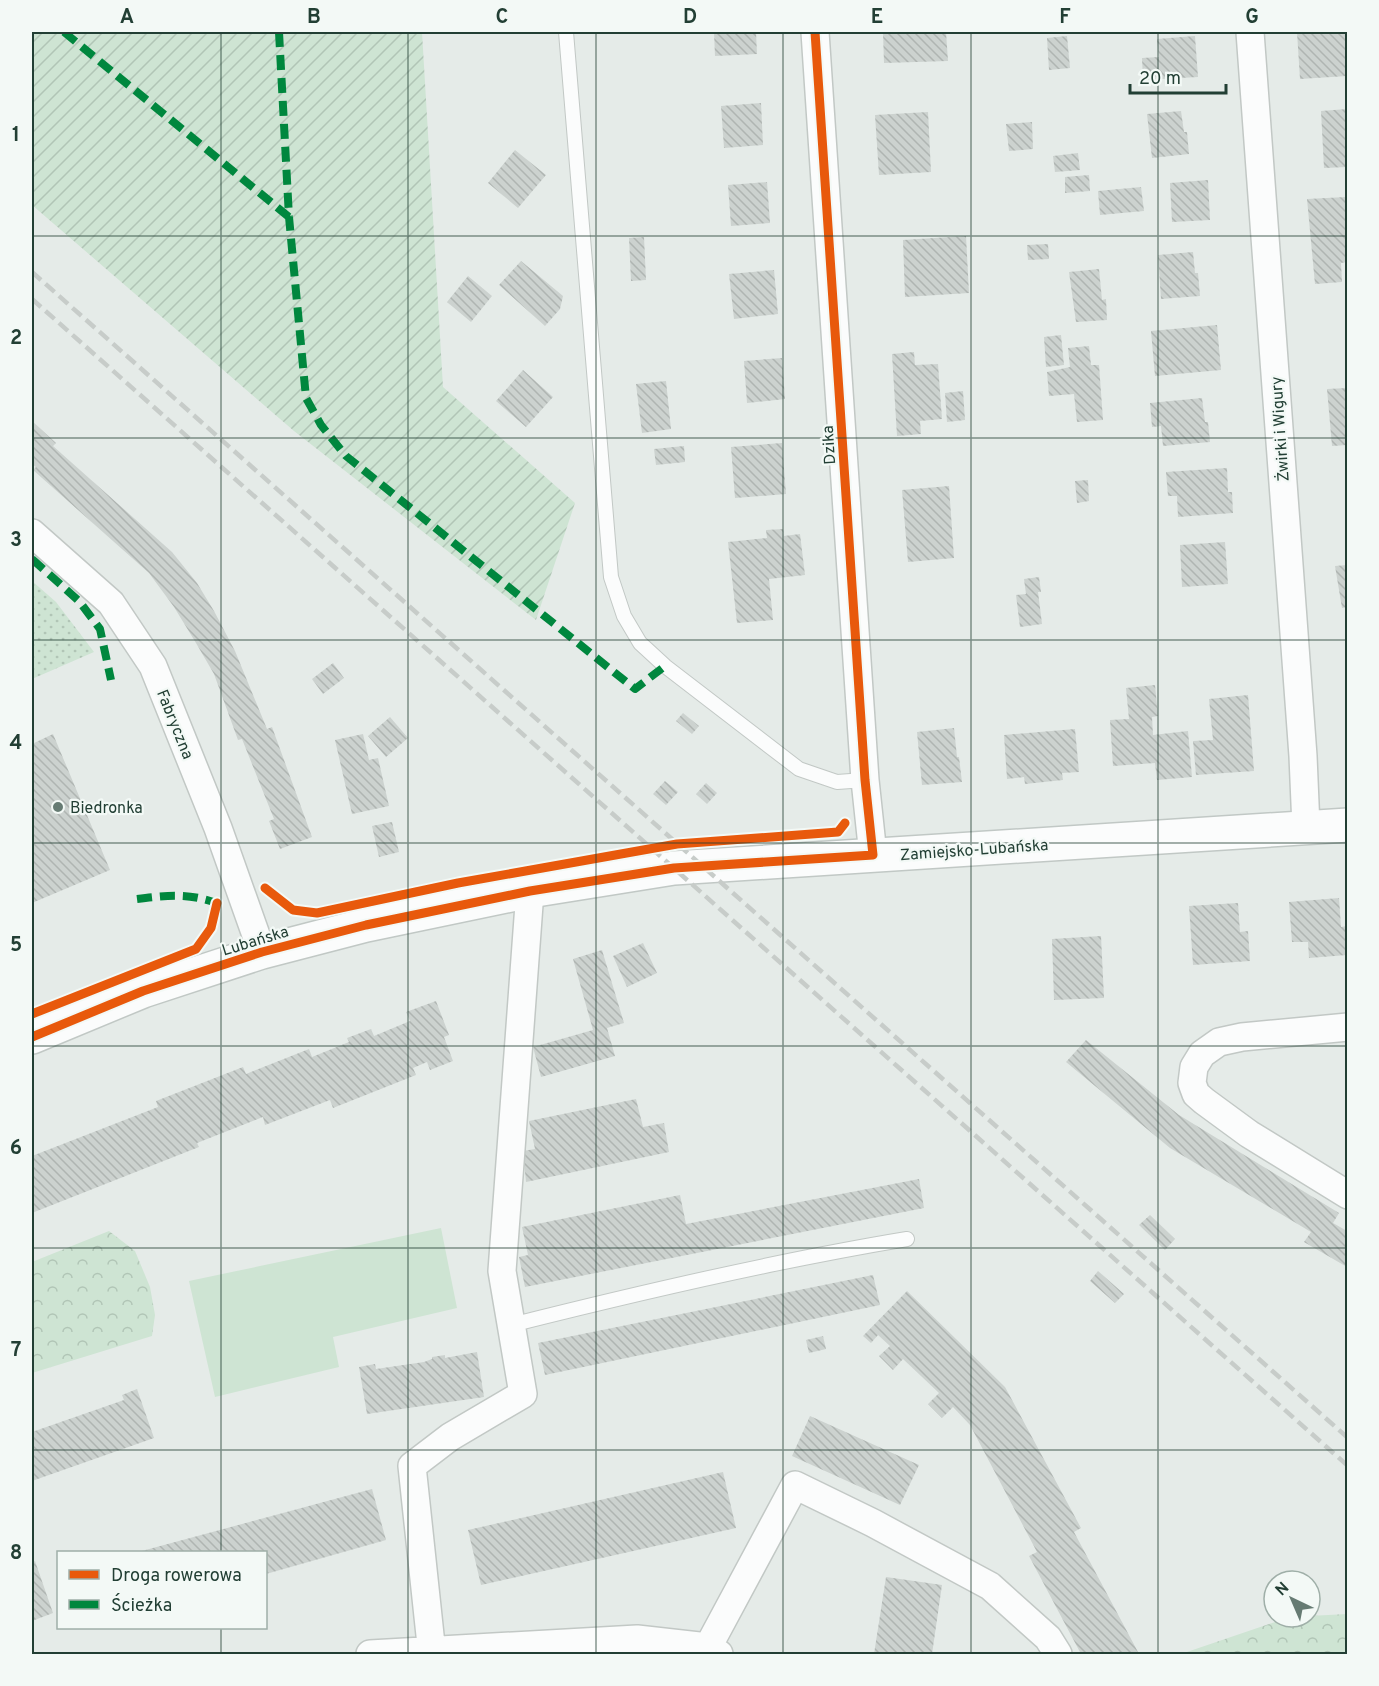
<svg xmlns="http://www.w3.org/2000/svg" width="1379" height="1686" font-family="Overpass,sans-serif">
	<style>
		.grass { fill: url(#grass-dots) }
		.park { fill: url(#park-crowns) }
		.garden { fill: url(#garden-furrows) }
		.pitch { fill: #cee4d3 }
		.building { fill: url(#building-back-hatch) }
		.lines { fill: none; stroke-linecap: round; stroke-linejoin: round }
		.lane-casing { stroke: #c2c8c5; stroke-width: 16 }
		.street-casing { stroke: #c2c8c5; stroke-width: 30 }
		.secondary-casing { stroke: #c1c8c5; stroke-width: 36 }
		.lane { stroke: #fbfcfc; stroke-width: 14 }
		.street { stroke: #fbfcfc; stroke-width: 27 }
		.secondary { stroke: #fbfcfc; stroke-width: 33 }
		.rail { stroke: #c7ccc9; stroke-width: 4.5; stroke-dasharray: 12 6; stroke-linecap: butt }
		.quiet { stroke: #00873e; stroke-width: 8; stroke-dasharray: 15 8; stroke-linecap: butt }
		.cycleway-casing { stroke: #f3f9f6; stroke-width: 13 }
		.cycleway { stroke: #e8590c; stroke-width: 9 }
		.grid { fill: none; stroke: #223f34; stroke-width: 1.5; stroke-opacity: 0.55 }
		.poi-dot { fill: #667b73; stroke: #f3f9f6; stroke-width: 2 }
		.labels { text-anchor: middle; stroke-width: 4.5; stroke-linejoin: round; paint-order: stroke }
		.street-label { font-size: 16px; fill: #223f34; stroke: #f3f9f6 }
		.poi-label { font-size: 16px; fill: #223f34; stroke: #f3f9f6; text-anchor: start }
		.neatline { fill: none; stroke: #223f34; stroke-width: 2 }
		.grid-label { font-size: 20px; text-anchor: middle; font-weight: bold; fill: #223f34 }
	</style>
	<defs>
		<pattern id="grass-dots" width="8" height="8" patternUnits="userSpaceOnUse" patternTransform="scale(1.5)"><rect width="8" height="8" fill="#cee4d3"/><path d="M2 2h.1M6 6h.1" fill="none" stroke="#b1c5b6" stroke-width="1.8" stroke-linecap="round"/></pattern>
		<pattern id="park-crowns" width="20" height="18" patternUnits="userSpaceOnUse" patternTransform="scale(1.5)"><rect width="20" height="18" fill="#cee4d3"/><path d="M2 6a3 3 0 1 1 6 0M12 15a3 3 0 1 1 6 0" fill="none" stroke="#b1c5b6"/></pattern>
		<pattern id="garden-furrows" width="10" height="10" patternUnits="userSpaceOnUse" patternTransform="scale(1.5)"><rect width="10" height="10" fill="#cee4d3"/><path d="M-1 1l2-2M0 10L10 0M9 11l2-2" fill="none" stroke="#b1c5b6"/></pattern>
		<pattern id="building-back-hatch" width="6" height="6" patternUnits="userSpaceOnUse" patternTransform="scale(1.5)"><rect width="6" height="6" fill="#ccd2cf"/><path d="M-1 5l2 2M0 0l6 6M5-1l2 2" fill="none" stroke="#afb5b2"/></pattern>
	</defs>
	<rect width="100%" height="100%" fill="#e5ebe8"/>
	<path class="grass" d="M32 581 56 602 94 652 32 679Z"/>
	<path class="park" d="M109 1231 135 1251 150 1287 155 1315 152 1336 32 1373V1262Z
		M1347 1614V1654H1181L1290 1617Z"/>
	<path class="garden" d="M32 32H422L443 387 575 503 536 620 294 431 32 205Z"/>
	<path class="pitch" d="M441 1228 457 1308 333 1337 339 1367 215 1397 189 1281Z"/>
	<path class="building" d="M714 32H756L757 54 715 56Z
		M883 32H946L948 61 884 63Z
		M1297 32H1347V76L1300 79Z
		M1067 36 1070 68 1049 70 1047 38Z
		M1195 36 1198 77 1143 80 1142 58 1159 57 1157 39Z
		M761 103 763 145 724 148 721 106Z
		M1347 109V167L1324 168 1321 111Z
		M1181 111 1184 132H1187L1189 154 1152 158 1147 114Z
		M928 112 931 172 879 175 875 115Z
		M1032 122 1033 149 1009 151 1006 124Z
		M515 150 546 175 518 208 488 183Z
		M1078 153 1080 170 1055 172 1053 156Z
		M1089 175 1090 191 1065 193V177Z
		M1208 180 1210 220 1172 222 1170 183Z
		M767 182 770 223 731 226 728 185Z
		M1141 187 1144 211 1100 215 1098 191Z
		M1346 197 1347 262 1341 263 1342 282 1315 284 1307 199Z
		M966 236 969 293 905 297 903 240Z
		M644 237 646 280 631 281 629 238Z
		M1048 244 1049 259 1028 260 1027 245Z
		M1193 252 1195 273H1198L1200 296 1161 299 1158 255Z
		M521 261 563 296 560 309 545 326 499 285Z
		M1099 269 1102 300 1106 299 1107 320 1076 322 1069 272Z
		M774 270 778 314 734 319 729 274Z
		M468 276 492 296 471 322 447 302Z
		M1217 325 1221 370 1155 376 1151 331Z
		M1061 335 1064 365 1046 367 1044 337Z
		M1089 346 1091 365H1099L1103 420 1077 422 1074 394 1049 396 1047 372 1070 367 1068 348Z
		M914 352 915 365 938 364 942 419 920 421 921 434 897 436 892 354Z
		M782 358 785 399 747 403 744 361Z
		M523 370 553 397 526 427 496 401Z
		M666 381 671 429 642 433 636 384Z
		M1347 388V445L1332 446 1327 389Z
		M963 391 965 420 947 422 945 393Z
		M1202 398 1205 422H1208L1210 442 1163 446 1161 426 1152 427 1150 403Z
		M32 421 56 443 53 446 172 552 197 583 214 611 235 651 267 729 272 727 312 837 280 849 269 821 274 819 242 739 238 740 214 674 196 643 174 607 149 573 33 470 36 467 32 463Z
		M782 443 786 494 735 498 731 447Z
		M684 446 685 462 656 465 654 449Z
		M1227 468 1228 492H1232L1233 513 1178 517 1177 496H1168L1166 472Z
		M1088 480 1089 501 1077 503 1075 481Z
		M949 486 954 558 908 562 902 490Z
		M783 529 784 536 800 534 805 575 769 579 773 620 737 623 728 542 767 538 766 530Z
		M1225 542 1228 584 1182 587 1180 545Z
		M1347 565V607L1342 608 1335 566Z
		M1039 577 1041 592H1038L1042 624 1020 627 1016 595 1026 594 1024 579Z
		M333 663 344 678 323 694 312 679Z
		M1155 685 1158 716 1152 717 1153 735 1188 731 1192 777 1157 780 1155 763 1113 766 1110 720 1129 719 1126 688Z
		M1248 695 1254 771 1196 775 1193 741 1213 740 1209 699Z
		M683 713 699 726 692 734 676 721Z
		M390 717 408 738 386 757 368 736Z
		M954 728 957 757H959L962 782 922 785 917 732Z
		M1075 729 1079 772 1062 773 1063 780 1025 784 1024 777 1007 779 1004 735Z
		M53 734 110 870 32 903V744Z
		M363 734 369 760 378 758 389 806 352 814 335 740Z
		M665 781 678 792 666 805 653 794Z
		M706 783 717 793 707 804 696 794Z
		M392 822 399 852 379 857 372 826Z
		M1339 898 1341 927 1347 926V955L1309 958 1308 942H1292L1289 902Z
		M1238 903 1240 932 1248 931 1250 961 1193 965 1189 906Z
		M1101 936 1104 998 1054 1000 1052 939Z
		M643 943 657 973 627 987 613 956Z
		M602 950 624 1023 607 1028 615 1056 541 1077 533 1047 593 1030 573 959Z
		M436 1001 449 1035 444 1037 453 1061 430 1070 427 1062 413 1068 416 1075 333 1108 330 1100 265 1125 263 1117 197 1143 199 1147 32 1213V1156L158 1107 156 1101 243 1067 246 1074 309 1049 312 1057 349 1042 347 1038 371 1029 374 1036 410 1021 406 1012Z
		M1086 1040 1179 1115 1339 1213 1333 1223 1347 1231V1267L1304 1242 1311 1232 1170 1148 1066 1062Z
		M636 1099 643 1127 664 1123 669 1152 526 1182 523 1151 535 1149 529 1121Z
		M919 1179 924 1208 525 1287 519 1257 528 1255 522 1227 680 1195 686 1224Z
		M1150 1215 1175 1239 1165 1250 1139 1225Z
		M1098 1271 1124 1294 1115 1303 1090 1281Z
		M873 1275 880 1305 545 1375 538 1343Z
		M907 1291 1005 1387 1081 1528 1074 1532 1138 1652 1134 1654H1081L1029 1556 1037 1552 970 1425 953 1407 942 1418 928 1404 939 1393 903 1359 893 1370 879 1356 890 1346 878 1335 871 1343 863 1336Z
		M823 1336 826 1349 809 1353 806 1340Z
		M477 1352 484 1397 367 1414 359 1367 375 1364 376 1369 424 1362 432 1359V1357L445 1355V1358Z
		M137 1389 154 1438 32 1481V1432L124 1400 122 1395Z
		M810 1416 919 1465 900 1505 792 1456Z
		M723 1472 736 1528 481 1585 468 1530Z
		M372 1489 386 1540 266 1574V1552H138Z
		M35 1561 53 1613 32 1621V1563Z
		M886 1577 942 1585 932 1654H874Z"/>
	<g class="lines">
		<g class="lane-casing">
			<path id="lane" d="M566 32 611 577 624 616 640 643 665 666 799 769 837 782 865 780
				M511 1325C642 1292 774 1261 907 1239"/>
		</g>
		<g class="street-casing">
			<path id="street" d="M815 32 865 780 873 855
				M1250 32 1303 756 1306 827
				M32 533 111 603 153 666 218 828 262 952
				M1348 1027 1242 1037 1219 1042 1202 1054 1194 1067 1192 1083 1196 1094 1204 1101 1249 1134 1348 1195
				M708 1647 795 1485 873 1523 990 1586 1048 1638 1058 1654
				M370 1654 637 1639 708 1647 719 1654
				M432 1654 412 1466 450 1437 523 1394 502 1271 530 891"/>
		</g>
		<g class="secondary-casing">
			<path id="secondary" d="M32 1037 143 991 262 952 366 925 530 891 674 868 1348 825"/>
		</g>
		<use href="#lane" class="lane"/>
		<use href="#street" class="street"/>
		<use href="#secondary" class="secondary"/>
		<path class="rail" d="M32 272 1348 1438
			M32 299 1348 1466"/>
		<path class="quiet" d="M64 32 289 217
			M279 32 289 217 306 398 321 425 346 456 635 689 665 666
			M32 559 79 601 100 629 111 680
			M137 899C168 895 188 893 217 903V907"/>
		<g class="cycleway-casing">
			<path id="cycleway" d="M265 888 293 910 317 913 458 883 677 844 838 832 845 823
				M32 1014 196 949 211 928 217 903
				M32 1037 143 991 262 952 366 925 530 891 674 868 873 855 865 780 815 32"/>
		</g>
		<use href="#cycleway" class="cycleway"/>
	</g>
	<path class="grid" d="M221 32V1552M408 32V1654M596 32V1654M783 32V1654M971 32V1654M1158 32V1654M32 236H1348M32 438H1348M32 640H1348M32 843H1348M32 1046H1348M32 1248H1348M32 1450H1348M221 1628V1654"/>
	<circle class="poi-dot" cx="58" cy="807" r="6"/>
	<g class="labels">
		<g class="street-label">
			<text transform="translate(1279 429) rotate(-94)" y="6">Żwirki i Wigury</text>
			<text transform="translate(828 445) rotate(-94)" y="6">Dzika</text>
			<text transform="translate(176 724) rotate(68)" y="6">Fabryczna</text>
			<text transform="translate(974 849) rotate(-4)" y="6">Zamiejsko-Lubańska</text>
			<text transform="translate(255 940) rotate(-17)" y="6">Lubańska</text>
		</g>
		<g class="poi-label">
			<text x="70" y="813">Biedronka</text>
		</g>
	</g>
	<rect width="1379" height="1686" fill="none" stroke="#f3f9f6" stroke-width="66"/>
	<rect x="57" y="1551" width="210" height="78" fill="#f3f9f6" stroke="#9fafa8" stroke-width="1.5"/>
	<rect x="69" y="1570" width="30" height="9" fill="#e8590c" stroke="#9fafa8" stroke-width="1.5"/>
	<text x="111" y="1581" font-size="18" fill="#223f34">Droga rowerowa</text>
	<rect x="69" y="1600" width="30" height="9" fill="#00873e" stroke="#9fafa8" stroke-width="1.5"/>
	<text x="111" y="1611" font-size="18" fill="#223f34">Ścieżka</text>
	<g transform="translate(1292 1599) rotate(316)"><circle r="28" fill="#f3f9f6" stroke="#9fafa8" stroke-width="1.5"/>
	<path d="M0-4.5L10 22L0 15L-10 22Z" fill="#667b73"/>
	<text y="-9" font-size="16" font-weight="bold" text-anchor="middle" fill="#223f34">N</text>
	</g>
	<path d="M1130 84v9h96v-9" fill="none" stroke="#223f34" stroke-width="3"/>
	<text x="1139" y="84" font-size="18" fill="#223f34" stroke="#f3f9f6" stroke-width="4.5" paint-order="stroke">20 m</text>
	<rect x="33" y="33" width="1313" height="1620" class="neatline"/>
	<g class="grid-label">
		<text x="127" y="23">A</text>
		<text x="314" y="23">B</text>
		<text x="502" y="23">C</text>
		<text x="690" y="23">D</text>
		<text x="877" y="23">E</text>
		<text x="1065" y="23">F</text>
		<text x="1252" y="23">G</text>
		<text x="16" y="141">1</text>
		<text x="16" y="344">2</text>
		<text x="16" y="546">3</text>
		<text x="16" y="749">4</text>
		<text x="16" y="951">5</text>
		<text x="16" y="1154">6</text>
		<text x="16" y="1356">7</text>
		<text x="16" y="1559">8</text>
	</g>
</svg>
